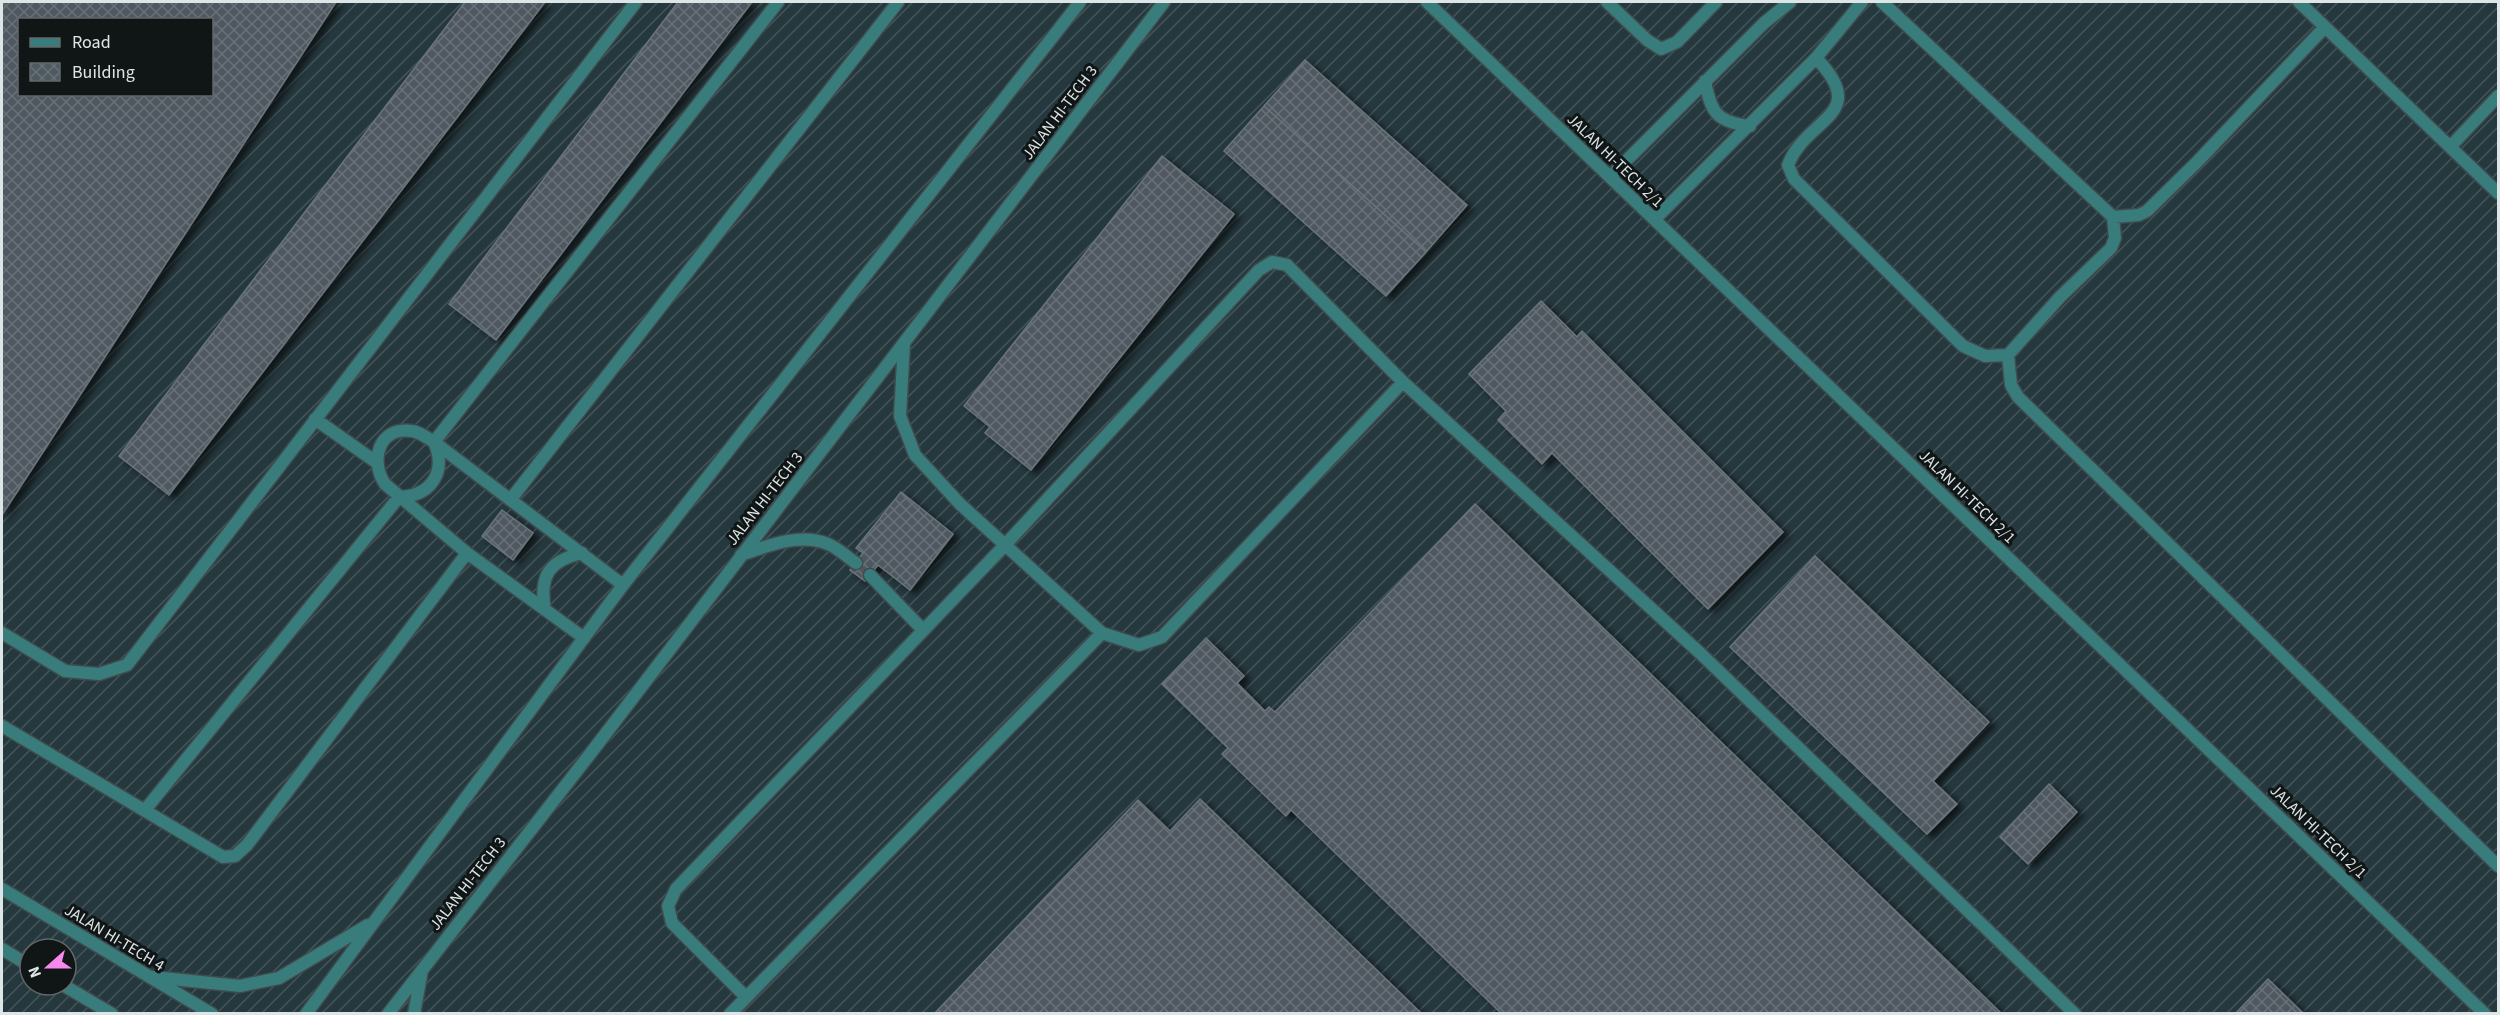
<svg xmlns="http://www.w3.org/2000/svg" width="2500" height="1015" font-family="'Source Sans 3',sans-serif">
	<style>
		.industrial { fill: url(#industrial-furrows); fill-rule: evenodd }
		.building { fill: url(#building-cross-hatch); stroke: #6a747c; stroke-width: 1.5; fill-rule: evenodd; filter: url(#shadow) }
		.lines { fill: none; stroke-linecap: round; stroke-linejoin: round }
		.service-casing { stroke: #404b4e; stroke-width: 15 }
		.minor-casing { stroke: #404b4e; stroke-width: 15 }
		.service { stroke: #397c7c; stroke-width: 12 }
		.minor { stroke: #397c7c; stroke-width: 12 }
		.labels { text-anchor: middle; stroke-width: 6; stroke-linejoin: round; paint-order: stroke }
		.street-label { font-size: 16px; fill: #dee5e7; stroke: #101516 }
	</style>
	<defs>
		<pattern id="industrial-furrows" width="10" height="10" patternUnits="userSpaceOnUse" patternTransform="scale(1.5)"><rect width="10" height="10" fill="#25383e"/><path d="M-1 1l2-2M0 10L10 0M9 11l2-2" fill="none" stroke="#44555a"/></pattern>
		<pattern id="building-cross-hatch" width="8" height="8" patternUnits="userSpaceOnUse" patternTransform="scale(1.5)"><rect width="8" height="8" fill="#4f5960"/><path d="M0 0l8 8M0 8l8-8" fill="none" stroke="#687177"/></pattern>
		<filter id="shadow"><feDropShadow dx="6" dy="4" stdDeviation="3" flood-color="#0009"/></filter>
	</defs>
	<rect width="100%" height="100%" fill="#222e31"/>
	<path class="industrial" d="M2 2H2498V1013H2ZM20 20H212V94H20ZM30 949H66V985H30Z"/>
	<path class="building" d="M2 2H336L2 515ZM20 20H212V94H20Z
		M465 2H545L169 495 119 456Z
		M678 2H752L496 340 449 304Z
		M1305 60 1467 205 1426 252 1264 106Z
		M1264 106 1426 252 1386 296 1224 151Z
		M1162 156 1234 214 1031 470 985 433 990 427 964 406Z
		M1541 301 1577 337 1582 331 1783 532 1708 609 1552 453 1542 464 1498 420 1506 411 1469 374Z
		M901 492 953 534 910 590 878 565 865 581 850 570 863 553 856 548Z
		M1475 504 2002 1014H1502L1291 810 1286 816 1222 754 1228 748 1162 684 1206 638 1244 676 1237 683 1265 711 1269 707 1275 712Z
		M502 510 533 533 513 560 482 536Z
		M1815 556 1989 722 1933 781 1957 804 1927 834 1730 647Z
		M2049 784 2077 812 2028 864 2000 837Z
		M1200 799 1422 1014H934L1138 800 1170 831Z
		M2268 979 2304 1014H2235Z"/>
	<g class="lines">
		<g class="service-casing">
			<path id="service" d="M1607 2 1647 40 1661 49 1677 42 1716 2
				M2299 2 2498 193
				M1816 58C1872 116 1806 117 1788 165L1794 179 1963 346 1985 356 2008 355 2060 297 2111 248 2115 238 2113 217 1882 2
				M1705 81C1711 113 1717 122 1750 126
				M2450 147 2498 96
				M1610 177 1764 23 1790 2
				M2113 217 2139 215 2147 211 2198 161 2325 27
				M1655 219 1816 58 1862 2
				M904 343 900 416 915 455 960 504 1102 633 1139 645 1162 637 1403 382
				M2008 355 2011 385 2018 397 2498 866
				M315 419 376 462
				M511 499 898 2
				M741 555C767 546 800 532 828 544 838 548 847 557 856 563
				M870 575 923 630
				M545 610C539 577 548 561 582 553
				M2 633 65 671 99 674 127 665 636 2
				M584 638 467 553 385 484C369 460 379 426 412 431 420 432 427 438 434 442L623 585
				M2 726 223 857 235 856 247 845 467 553
				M145 810 399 497C432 496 447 471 434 442L778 2
				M746 997 672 923 668 906 676 889 1005 545 1259 270 1272 262 1287 265 1403 382 1700 653 2075 1014
				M730 1014 1102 633"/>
		</g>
		<g class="minor-casing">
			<path id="minor" d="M1427 2 2485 1014
				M2 889 212 1014
				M2 949 30 966
				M153 977 240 986 279 978 368 925
				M63 985 112 1014
				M306 1014 623 585 1080 2
				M388 1014 597 745 1164 2
				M414 1014 422 970"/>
		</g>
		<use href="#service" class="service"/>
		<use href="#minor" class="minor"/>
	</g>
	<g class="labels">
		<g class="street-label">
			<text transform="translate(1059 112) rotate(-53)" y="6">JALAN HI-TECH 3</text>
			<text transform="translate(1616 160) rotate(44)" y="6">JALAN HI-TECH 2/1</text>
			<text transform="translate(1968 496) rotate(44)" y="6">JALAN HI-TECH 2/1</text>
			<text transform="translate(764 498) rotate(-52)" y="6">JALAN HI-TECH 3</text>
			<text transform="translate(2319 831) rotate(44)" y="6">JALAN HI-TECH 2/1</text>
			<text transform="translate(467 883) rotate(-52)" y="6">JALAN HI-TECH 3</text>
			<text transform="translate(115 937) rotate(31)" y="6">JALAN HI-TECH 4</text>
		</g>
	</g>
	<rect width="2500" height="1015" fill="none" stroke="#dee5e7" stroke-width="6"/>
	<rect x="18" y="18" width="195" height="78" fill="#101516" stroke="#62686a" stroke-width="1.5"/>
	<rect x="30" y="38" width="30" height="9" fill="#397c7c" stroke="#62686a" stroke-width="1.5"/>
	<text x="72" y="48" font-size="18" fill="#dee5e7">Road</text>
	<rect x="30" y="63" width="30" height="18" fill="url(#building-cross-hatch)" stroke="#62686a" stroke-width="1.5"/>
	<text x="72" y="78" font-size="18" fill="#dee5e7">Building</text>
	<g transform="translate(48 967) rotate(249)"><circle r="28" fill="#101516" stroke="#62686a" stroke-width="1.5"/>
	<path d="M0-4.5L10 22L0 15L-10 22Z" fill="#f689ed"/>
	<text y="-9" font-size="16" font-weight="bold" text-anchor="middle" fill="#dee5e7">N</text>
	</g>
</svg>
